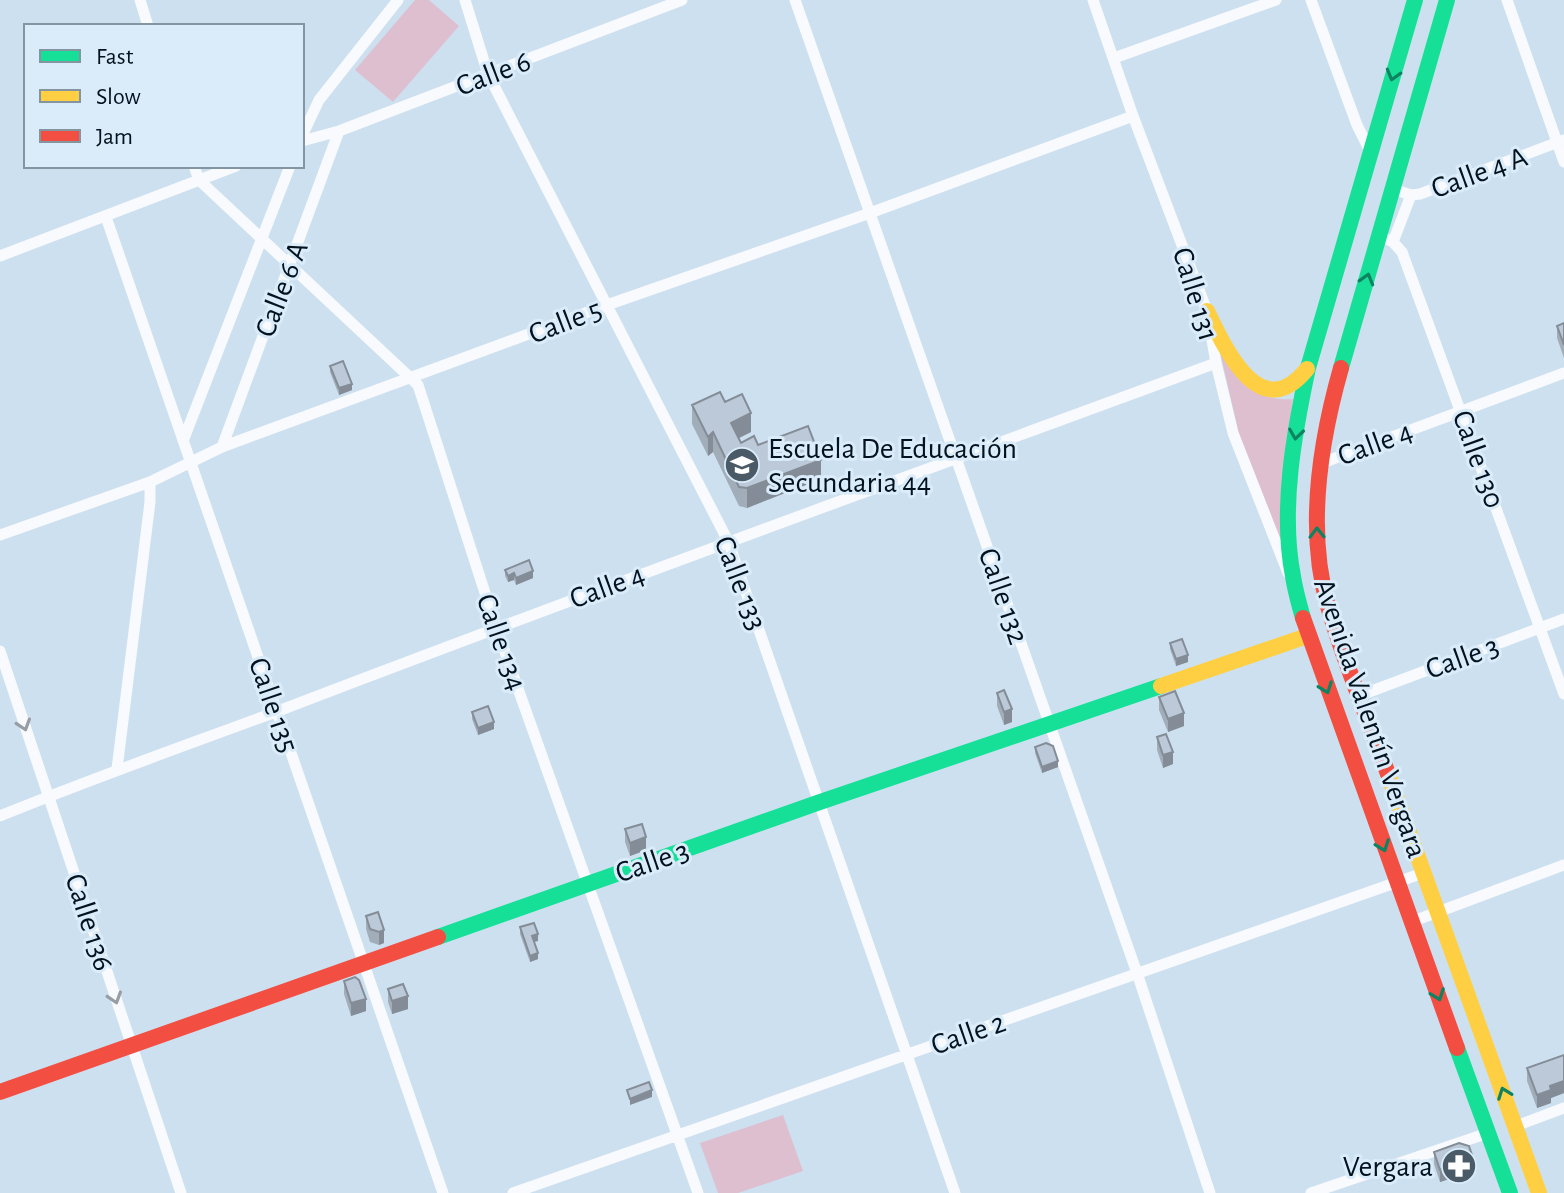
<svg xmlns="http://www.w3.org/2000/svg" width="1564" height="1193" font-family="'Alegreya Sans',sans-serif">
	<style>
		.green { fill: #debfd0 }
		.lines { fill: none; stroke-linecap: round; stroke-linejoin: round }
		.street { stroke: #f8fafd; stroke-width: 11 }
		.fast { stroke: #16e098; stroke-width: 16 }
		.slow { stroke: #ffcf43; stroke-width: 16 }
		.jam { stroke: #f24e42; stroke-width: 16 }
		.wall { fill: #a2adba }
		.shaded-wall { fill: #848d97 }
		.building { fill: #bcc9d8; stroke: #848d97; stroke-width: 2 }
		.oneway { stroke: #0d8361 }
		.oneway2 { stroke: #969da4 }
		.labels { text-anchor: middle; stroke-width: 6; stroke-linejoin: round; paint-order: stroke }
		.street-label { font-size: 30px; fill: #03121e; stroke: #daecfa }
		.poi-label { font-size: 30px; fill: #03121e; stroke: #daecfa; text-anchor: start }
	</style>
	<rect width="100%" height="100%" fill="#cde0ef"/>
	<path class="green" d="M415 0H429L459 26 393 102 355 70Z
		M1220 352C1242 379 1254 402 1293 399L1286 454 1282 539H1278L1239 434Z
		M783 1115 803 1171 738 1193H718L700 1143Z"/>
	<g class="lines">
		<path class="street" d="M140 0 148 26
			M465 0 488 74 728 541 955 1193
			M795 0 1137 973 1210 1193
			M1093 0 1133 116 1207 311 1216 363 1233 433 1288 573
			M1311 0 1357 125 1371 153
			M1507 0 1564 162
			M1114 58 1276 0
			M302 136 319 100 398 0
			M302 141 339 131 682 0
			M194 166 199 180 418 385 496 627 698 1193
			M1393 189 1411 195 1420 194 1564 140
			M106 217 443 1193
			M1379 236 1393 242 1402 252 1564 694
			M1393 242 1411 195
			M0 256 236 166
			M183 441 290 166
			M222 447 339 131
			M1322 463 1564 373
			M0 535 150 482 222 447 607 305 870 213 1133 116
			M0 651 181 1193
			M1361 695 1564 619
			M117 769 150 502V482
			M0 816C93 778 187 745 281 710 591 591 904 478 1216 363
			M1411 922 1564 865
			M1516 1126 1564 1108
			M513 1193 1423 873
			M1311 1193 1488 1133"/>
		<path class="fast" d="M1341 368 1447 0
			M1303 618C1299 604 1295 590 1293 576 1280 510 1294 433 1308 368L1415 0
			M438 937 820 802 1161 686
			M1457 1048 1510 1193"/>
		<path class="slow" d="M1207 311C1225 348 1260 427 1307 369
			M1161 686 1307 636
			M1388 774 1539 1193"/>
		<path class="jam" d="M1341 368C1320 442 1306 530 1328 606 1344 663 1368 718 1388 774
			M1303 618 1457 1048
			M0 1092 438 937"/>
	</g>
	<path class="wall" d="M1564 323V358L1557 338V326Z
		M330 366 352 390 339 395 330 372Z
		M725 402 751 432 739 438 741 443 758 445 821 479 747 508 739 506 713 452 708 456 692 424V405Z
		M505 570 533 578 516 585 514 580 508 582 505 576Z
		M1170 643 1188 662 1176 666 1170 649Z
		M997 693 1012 722 1004 725 997 706Z
		M1159 697 1184 726 1168 732 1159 710Z
		M472 712 494 729 478 735 472 719Z
		M1157 737 1173 764 1163 768 1157 750Z
		M1035 747 1058 767 1042 773 1035 753Z
		M625 829 646 850 630 856 625 842Z
		M378 912 384 943 379 945 370 942 366 929V916Z
		M520 927 538 941 534 942 538 959 530 962 520 934Z
		M344 981 366 1011 351 1016 344 994Z
		M388 989 408 1009 392 1014 388 1002Z
		M1564 1055V1093L1551 1098V1103L1537 1108 1527 1081V1068Z
		M1434 1152 1473 1171 1440 1182 1434 1164Z"/>
	<path class="shaded-wall" d="M352 384V390L339 395V388Z
		M751 413V432L731 442V423Z
		M713 432V452L708 456V437Z
		M821 460V479L747 508V488Z
		M533 571V578L516 585V578Z
		M514 573V580L508 582V576Z
		M1188 655V662L1176 666V659Z
		M1012 709V722L1004 725V712Z
		M1184 713V726L1168 732V719Z
		M494 722V729L478 735V728Z
		M1173 752V764L1163 768V755Z
		M1058 761V767L1042 773V767Z
		M646 837V850L630 856V843Z
		M384 930V943L379 945V932Z
		M538 934V941L532 942V936Z
		M538 953V959L530 962V956Z
		M408 996V1009L392 1014V1001Z
		M366 999V1011L351 1016V1003Z
		M1564 1081V1093L1551 1098V1103L1537 1108V1095L1550 1086Z
		M652 1090V1097L630 1105V1099Z
		M1473 1158V1171L1440 1182V1170Z"/>
	<path class="building" d="M1564 323V345L1557 326Z
		M343 361 352 384 339 388 330 366Z
		M720 392 725 402 742 394 751 413 731 423 741 443 754 436 758 445 808 426 821 460 747 488 739 487 713 432 708 437 692 405Z
		M529 560 533 571 516 578 514 573 508 576 505 570Z
		M1182 639 1188 655 1176 659 1170 643Z
		M1004 690 1012 709 1004 712 997 693Z
		M1175 691 1184 713 1168 719 1159 697Z
		M488 706 494 722 478 728 472 712Z
		M1166 734 1173 752 1163 755 1157 737Z
		M1046 743 1053 746 1058 761 1042 767 1035 747Z
		M642 824 646 837 630 843 625 829Z
		M378 912 384 930 379 932 370 929 366 916Z
		M534 923 538 934 532 936 538 953 530 956 520 927Z
		M355 977 359 980 366 999 351 1003 344 981Z
		M403 984 408 996 392 1001 388 989Z
		M1564 1055V1081L1550 1086 1551 1090 1537 1095 1527 1068Z
		M649 1082 652 1090 630 1099 627 1090Z
		M1459 1143 1469 1146 1473 1158 1440 1170 1434 1152Z"/>
	<defs><path id="oneway-chevron" d="M-2-3.5L2.5 0L-2 3.5" fill="none" stroke-width="1.6" stroke-linecap="round" stroke-linejoin="round" transform="scale(2)"/></defs>
	<g class="oneway">
		<use href="#oneway-chevron" transform="translate(1393 75) rotate(106)"/>
		<use href="#oneway-chevron" transform="translate(1367 279) rotate(-74)"/>
		<use href="#oneway-chevron" transform="translate(1296 434) rotate(98)"/>
		<use href="#oneway-chevron" transform="translate(1317 533) rotate(-91)"/>
		<use href="#oneway-chevron" transform="translate(1326 688) rotate(70)"/>
		<use href="#oneway-chevron" transform="translate(1383 846) rotate(70)"/>
		<use href="#oneway-chevron" transform="translate(1438 995) rotate(70)"/>
		<use href="#oneway-chevron" transform="translate(1504 1093) rotate(-110)"/>
	</g>
	<g class="oneway2">
		<use href="#oneway-chevron" transform="translate(24 725) rotate(72)"/>
		<use href="#oneway-chevron" transform="translate(115 998) rotate(72)"/>
	</g>
	<defs>
		<g id="school-disc" transform="scale(1.8)"><circle r="9.5" fill="#4a5a67" stroke="#daecfa"/><path d="M0-5L7-2L0 1L-7-2ZM-4 1L0 2.5L4 1V4Q0 6-4 4Z" fill="#fff"/></g>
		<g id="pharmacy-disc" transform="scale(1.8)"><circle r="9.5" fill="#4a5a67" stroke="#daecfa"/><path d="M-2-6h4v4h4v4h-4v4h-4v-4h-4v-4h4Z" fill="#fff"/></g>
	</defs>
	<g fill-rule="evenodd">
		<use href="#school-disc" x="742" y="465"/>
		<use href="#pharmacy-disc" x="1459" y="1166"/>
	</g>
	<g class="labels">
		<g class="street-label">
			<text transform="translate(493 73) rotate(-21)" y="10">Calle 6</text>
			<text transform="translate(1479 172) rotate(-20)" y="10">Calle 4 A</text>
			<text transform="translate(281 289) rotate(-69)" y="10">Calle 6 A</text>
			<text transform="translate(1196 294) rotate(73)" y="10">Calle 131</text>
			<text transform="translate(565 321) rotate(-21)" y="10">Calle 5</text>
			<text transform="translate(1375 443) rotate(-20)" y="10">Calle 4</text>
			<text transform="translate(1479 459) rotate(70)" y="10">Calle 130</text>
			<text transform="translate(741 583) rotate(69)" y="10">Calle 133</text>
			<text transform="translate(607 586) rotate(-20)" y="10">Calle 4</text>
			<text transform="translate(1004 596) rotate(71)" y="10">Calle 132</text>
			<text transform="translate(502 642) rotate(71)" y="10">Calle 134</text>
			<text transform="translate(1462 657) rotate(-20)" y="10">Calle 3</text>
			<text transform="translate(274 705) rotate(71)" y="10">Calle 135</text>
			<text transform="translate(1371 718) rotate(71)" y="10">Avenida Valentín Vergara</text>
			<text transform="translate(652 861) rotate(-19)" y="10">Calle 3</text>
			<text transform="translate(90 922) rotate(72)" y="10">Calle 136</text>
			<text transform="translate(968 1033) rotate(-19)" y="10">Calle 2</text>
		</g>
		<g class="poi-label">
			<text x="768" y="458">Escuela De Educación<tspan x="768" dy="34">Secundaria 44</tspan></text>
			<text x="1433" y="1176" text-anchor="end">Vergara</text>
		</g>
	</g>
	<rect x="24" y="24" width="280" height="144" fill="#daecfa" stroke="#8495a2" stroke-width="2"/>
	<rect x="40" y="50" width="40" height="12" fill="#16e098" stroke="#8495a2" stroke-width="2"/>
	<text x="96" y="64" font-size="24" fill="#03121e">Fast</text>
	<rect x="40" y="90" width="40" height="12" fill="#ffcf43" stroke="#8495a2" stroke-width="2"/>
	<text x="96" y="104" font-size="24" fill="#03121e">Slow</text>
	<rect x="40" y="130" width="40" height="12" fill="#f24e42" stroke="#8495a2" stroke-width="2"/>
	<text x="96" y="144" font-size="24" fill="#03121e">Jam</text>
</svg>
